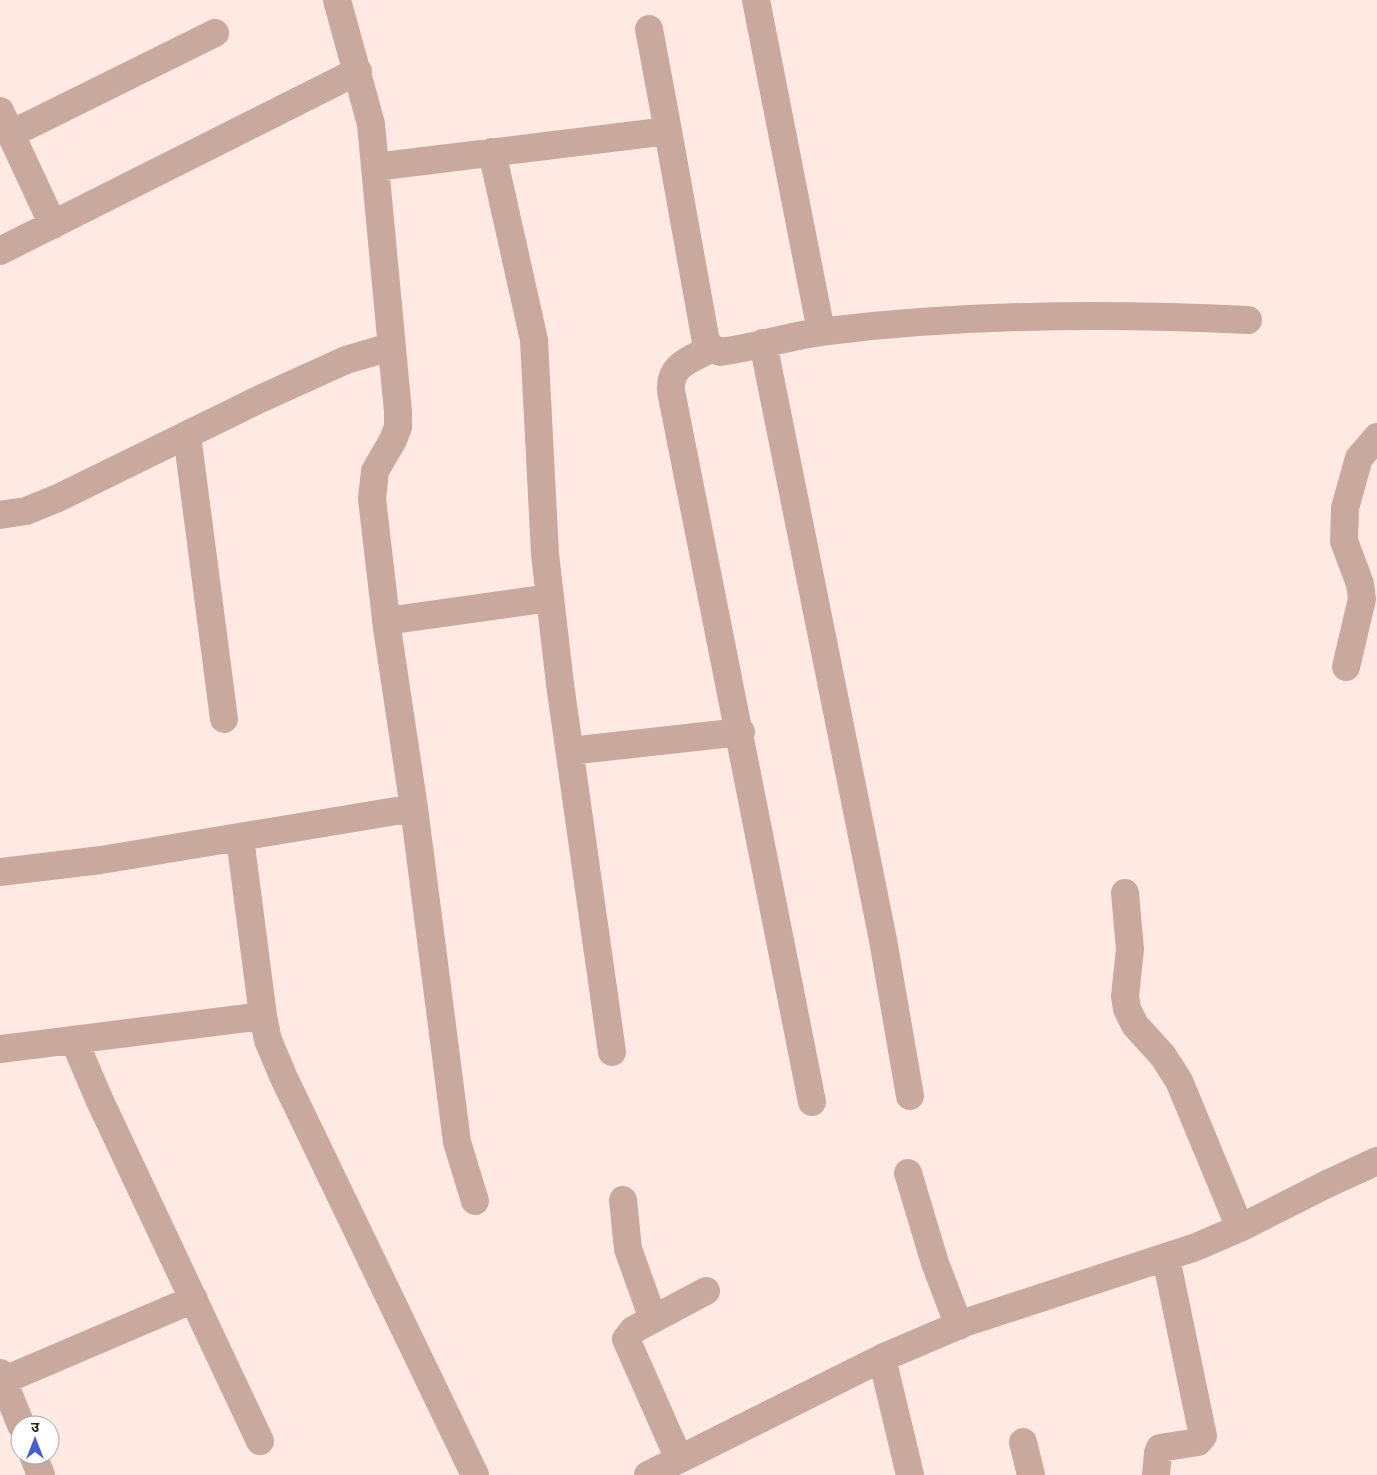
<svg xmlns="http://www.w3.org/2000/svg" width="1377" height="1475" font-family="'PT Sans','Noto Sans Devanagari',sans-serif">
	<style>
		.lines { fill: none; stroke-linecap: round; stroke-linejoin: round }
		.minor { stroke: #c9a99d; stroke-width: 28 }
	</style>
	<rect width="100%" height="100%" fill="#feeae3"/>
	<g class="lines">
		<path class="minor" d="M337 0 371 124 398 412V427L393 440 375 471 372 499 387 628 414 808 457 1142 475 1201
			M756 0 821 331
			M649 29 668 131
			M0 111 53 225
			M11 134 215 33
			M492 152 534 340 545 554 560 684 612 1052
			M375 167 668 131 706 342 712 348 720 352C757 347 792 335 828 331 967 314 1108 313 1248 320
			M0 251 358 71
			M763 343 883 940 910 1096
			M712 348C691 360 669 364 671 391L812 1102
			M187 435 224 719
			M0 515 26 511 58 498 260 399 346 360 390 347
			M386 621 550 598
			M1346 667 1362 599 1360 584 1344 541 1345 508 1359 458 1377 437
			M570 751 741 732
			M240 838 263 1016 268 1040 283 1076 475 1475
			M0 872 101 860 414 808
			M1125 893 1130 949 1125 996 1127 1009 1135 1025 1163 1056 1179 1081 1240 1228
			M74 1040 99 1099 260 1441
			M0 1049 263 1016
			M908 1173 935 1263 959 1326
			M623 1200 628 1249 653 1319
			M882 1358 910 1475
			M0 1373 21 1425
			M0 1382 194 1299
			M1023 1442 1031 1475
			M33 1455 41 1475
			M679 1459 626 1339 633 1330 706 1291
			M648 1475 882 1358 964 1323 1196 1247 1240 1228 1327 1184 1377 1161
			M1156 1475 1158 1453 1160 1448 1198 1442 1203 1436 1166 1258"/>
	</g>
	<g transform="translate(35 1440)"><circle r="24" fill="#ffffff" stroke="#aaa7a6"/>
	<path d="M0-4L9 19L0 12L-9 19Z" fill="#465cd0"/>
	<text y="-8" font-size="14" font-weight="bold" text-anchor="middle" fill="#2a2321">उ</text>
	</g>
</svg>
